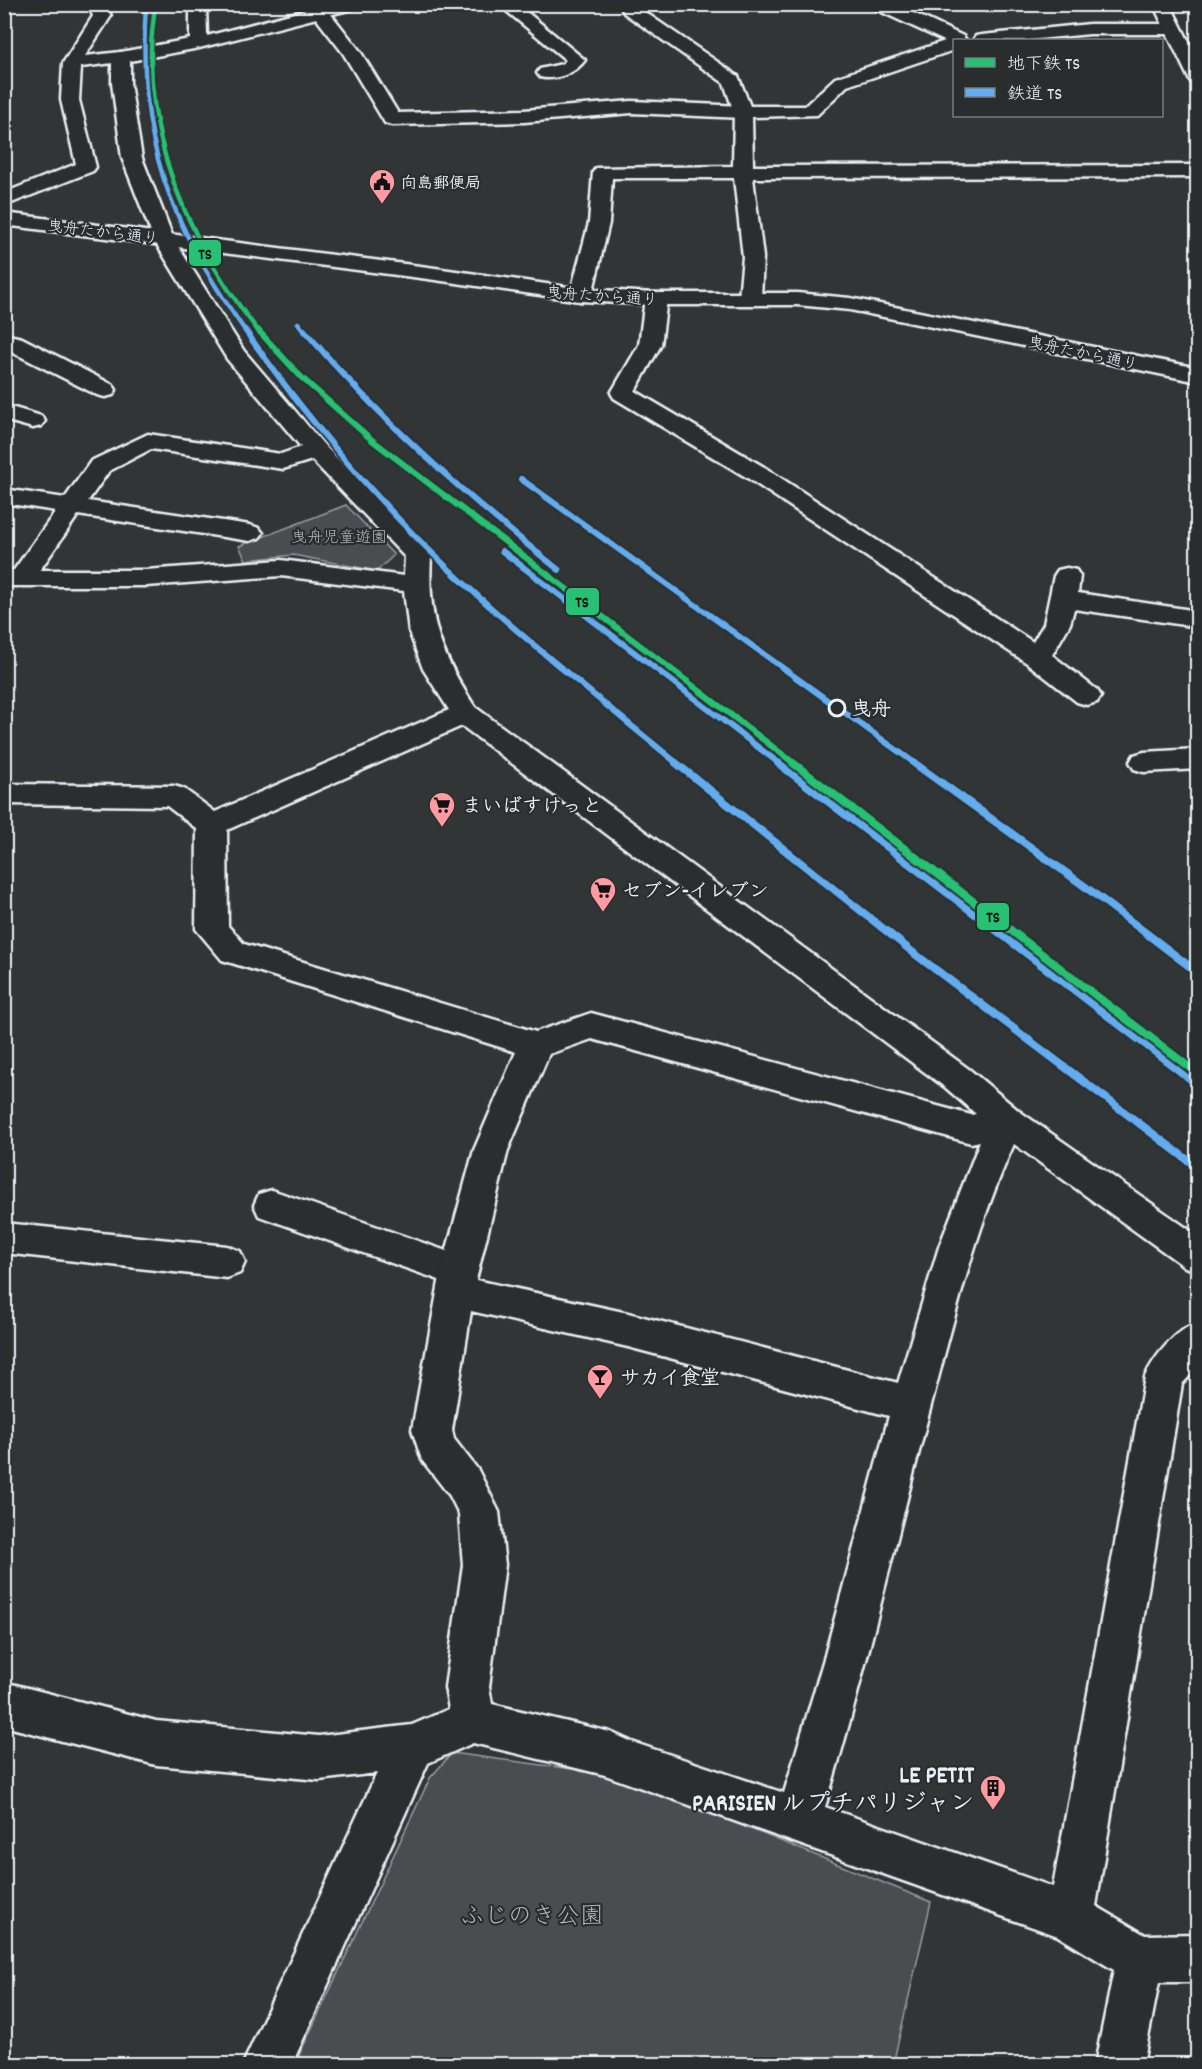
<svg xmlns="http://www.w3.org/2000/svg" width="1202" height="2069" font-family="Dekko,'Klee One',sans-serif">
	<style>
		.green { fill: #494d4f; stroke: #989fa4; stroke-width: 1.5 }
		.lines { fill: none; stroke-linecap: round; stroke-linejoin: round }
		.service-casing { stroke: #e8f1f8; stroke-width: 5 }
		.minor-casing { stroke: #e8f1f8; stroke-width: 5 }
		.tertiary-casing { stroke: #e8f1f8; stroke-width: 5 }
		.service { fill: #2a2d2e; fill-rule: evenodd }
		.minor { fill: #2a2d2e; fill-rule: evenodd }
		.tertiary { fill: #2a2d2e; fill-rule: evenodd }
		.rail-1-far2-casing { stroke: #2a2d2e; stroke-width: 7 }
		.rail-1-far1-casing { stroke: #2a2d2e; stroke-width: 10 }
		.rail-1-casing { stroke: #2a2d2e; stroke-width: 12 }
		.rail-1-far2 { stroke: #64acf0; stroke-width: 4.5 }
		.rail-1-far1 { stroke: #64acf0; stroke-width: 6 }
		.rail-1 { stroke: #64acf0; stroke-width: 8 }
		.metro-1-far2-casing { stroke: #2a2d2e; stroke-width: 7 }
		.metro-1-far1-casing { stroke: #2a2d2e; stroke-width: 10 }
		.metro-1-casing { stroke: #2a2d2e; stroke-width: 12 }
		.metro-1-far2 { stroke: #26c172; stroke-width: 4.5 }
		.metro-1-far1 { stroke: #26c172; stroke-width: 6 }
		.metro-1 { stroke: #26c172; stroke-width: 8 }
		.stop-dot { fill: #2a2d2e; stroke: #e8f1f8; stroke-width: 3 }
		.labels { text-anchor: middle; stroke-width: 4.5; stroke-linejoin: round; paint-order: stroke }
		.far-poi-label { font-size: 16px; font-weight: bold; fill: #e8f1f8; stroke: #2a2d2e; text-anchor: start }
		.far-street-label { font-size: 16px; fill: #e8f1f8; stroke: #2a2d2e }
		.far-park-label { font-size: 16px; fill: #b0b8bd; stroke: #2a2d2e }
		.stop-label { font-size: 20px; font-weight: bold; fill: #e8f1f8; stroke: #2a2d2e; text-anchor: start }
		.poi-label { font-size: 20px; font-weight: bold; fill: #e8f1f8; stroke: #2a2d2e; text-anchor: start }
		.near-poi-label { font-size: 24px; font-weight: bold; fill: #e8f1f8; stroke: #2a2d2e; text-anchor: end }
		.near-park-label { font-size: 24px; fill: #b0b8bd; stroke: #2a2d2e }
		.line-badge { stroke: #2a2d2e; stroke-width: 2 }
		.pale-badge-label { font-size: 16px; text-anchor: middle; font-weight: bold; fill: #111 }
	</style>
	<rect width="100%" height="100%" fill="#323536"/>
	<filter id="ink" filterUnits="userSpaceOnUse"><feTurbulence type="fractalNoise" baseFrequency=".0167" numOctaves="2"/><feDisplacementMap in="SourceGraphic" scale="12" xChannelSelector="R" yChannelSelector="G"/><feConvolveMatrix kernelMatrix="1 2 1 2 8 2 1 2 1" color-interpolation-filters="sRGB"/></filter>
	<g filter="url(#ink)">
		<path class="green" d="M346 505 394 555 377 571 293 555 246 560 239 546Z
			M452 1753 617 1775 931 1902 893 2064H295L430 1778Z"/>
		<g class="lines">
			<g class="service-casing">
				<path id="service" d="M88 4H106L111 16 85 56 121 52 127 53 130 57 127 61 121 62 81 67 79 100 96 167 93 171 4 206V193L76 164 61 100 63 63 93 16Z
					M871 4H894L963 36 966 40H954V45L951 44 873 8Z
					M978 4H995L996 6 994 10C987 11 982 11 978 4Z
					M321 8 327 9 360 51 398 113 524 110 632 101 743 106 750 108 752 112 750 116 743 118 632 113 524 122 392 125 385 123 343 53 312 13 315 9Z
					M1198 749V769L1144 772 1134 769 1130 762 1134 755 1144 752Z
					M272 1190 472 1260 477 1271 472 1282 459 1287 259 1216 254 1205 259 1194Z"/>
			</g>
			<g class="minor-casing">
				<path id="minor" d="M190 4H206L207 36 328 4H358L356 8 199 48 130 61V83L142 158 174 240 244 351 324 445 431 556C427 621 441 654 475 707L970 1070 1019 1111 1198 1236V1271L1185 1267 1014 1144C978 1223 957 1307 935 1390 898 1529 867 1669 825 1807L1053 1887 1145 1377C1154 1356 1176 1330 1198 1322V1367L1182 1384 1096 1906 1145 1935 1198 1934V1982H1159L1143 2064H1095L1114 1970 1058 1936 605 1775 473 1743 428 1763 292 2064H243L377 1773 319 1780 156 1765 4 1726V1682L156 1721 319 1736 412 1725 449 1709 445 1687 463 1565 459 1514 450 1496 422 1460 412 1430 441 1271 474 1150 516 1052 222 960 196 929 197 829 167 806 4 804V784L174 786 184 789 215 812 449 710 423 669 409 631 404 591 281 576 146 586H4V570H14L56 511 4 503V489L65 498 91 461 148 434 281 454 301 447 227 359 154 240 122 158 112 83V57L115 53 121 52 190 39ZM151 449 283 469 312 460 405 557 404 576 281 560 146 570H40L78 515 250 541 259 538 263 533 259 528 250 525 88 501 109 471ZM462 726 946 1088 976 1114 971 1115 591 1013 536 1032 244 944 228 926 227 830ZM592 1039 971 1143 980 1141 939 1247 898 1383 628 1313 476 1280 508 1150 549 1054ZM471 1311 628 1347 889 1416 825 1655 784 1793 632 1742 610 1732 492 1704 489 1687 505 1565 499 1512 478 1470 454 1439 452 1430Z
					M498 4H517L585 60C576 73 556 81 540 77L537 73 540 69 562 64 566 60Z
					M623 4H640L639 8 738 76 750 106H805L835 78 948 40H960H954V50L847 86 817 115 752 117 753 166 1198 165V177L753 178 763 257 761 298 758 303 750 304 742 303 739 298 743 257 734 178H612L609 223 592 295 589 300 581 301 573 300 570 295 589 223 593 172 596 168 733 166 734 112 724 83 624 13 622 9Z
					M1090 24H1172L1178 25 1181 29 1178 33 1172 34H1090L1028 40H973L976 36 982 35Z
					M656 293 664 294 667 299 661 345 635 391 764 467 1033 642 1044 624 1054 576 1058 570 1067 568 1076 570 1080 576 1078 593 1198 611V627L1074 609 1070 624 1052 655 1097 690 1101 696 1097 702 1087 705 1077 702 1027 663 746 477 614 398 611 393 639 345 645 299 648 294Z
					M4 334 22 338 113 385 116 390 113 395 105 397 97 395 4 348Z
					M4 405 41 416 45 421 41 426 33 428 4 420Z
					M4 1223 227 1246 240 1251 245 1262 240 1273 227 1278 4 1253Z"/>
			</g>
			<g class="tertiary-casing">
				<path id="tertiary" d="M1153 4H1170L1198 60V84L1192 83 1189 79Z
					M4 213 428 267 581 289 656 293H797L850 298 1198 368V382L850 310 797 305H656L581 301 428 279 4 225Z"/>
			</g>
			<use href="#service" class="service"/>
			<use href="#minor" class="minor"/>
			<use href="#tertiary" class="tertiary"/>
			<g class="rail-1-far2-casing">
				<path id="rail-1-far2" d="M146 4C137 142 168 220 246 332
					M298 323 305 332"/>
			</g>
			<g class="rail-1-far1-casing">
				<path id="rail-1-far1" d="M245 330C295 402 351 471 413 534 495 617 588 690 678 764
					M304 330C380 420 467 497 559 570
					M521 479 916 764
					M502 551 780 764"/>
			</g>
			<g class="rail-1-casing">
				<path id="rail-1" d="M676 763 915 954 1193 1164
					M778 763 1193 1081
					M914 763 1083 885 1193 969"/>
			</g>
			<use href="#rail-1-far2" class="rail-1-far2"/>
			<use href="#rail-1-far1" class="rail-1-far1"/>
			<use href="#rail-1" class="rail-1"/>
			<g class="metro-1-far2-casing">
				<path id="metro-1-far2" d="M155 4C154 19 151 35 151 50 149 155 195 250 259 332"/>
			</g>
			<g class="metro-1-far1-casing">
				<path id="metro-1-far1" d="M258 330 302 378 372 440 795 764"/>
			</g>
			<g class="metro-1-casing">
				<path id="metro-1" d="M793 763 1198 1074"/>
			</g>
			<use href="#metro-1-far2" class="metro-1-far2"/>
			<use href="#metro-1-far1" class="metro-1-far1"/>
			<use href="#metro-1" class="metro-1"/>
		</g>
	</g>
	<defs>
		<g id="civic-pin" transform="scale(1.35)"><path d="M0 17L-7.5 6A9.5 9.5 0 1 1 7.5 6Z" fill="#ff9aa2" stroke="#2a2d2e"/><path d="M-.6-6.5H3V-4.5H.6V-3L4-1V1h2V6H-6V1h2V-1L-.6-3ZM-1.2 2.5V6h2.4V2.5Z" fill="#111"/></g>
		<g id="supermarket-pin" transform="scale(1.35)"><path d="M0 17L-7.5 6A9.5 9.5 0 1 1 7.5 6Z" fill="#ff9aa2" stroke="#2a2d2e"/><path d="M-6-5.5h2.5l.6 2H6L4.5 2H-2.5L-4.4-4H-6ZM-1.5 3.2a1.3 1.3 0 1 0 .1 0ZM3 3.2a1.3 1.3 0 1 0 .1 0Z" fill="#111"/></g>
		<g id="bar-pin" transform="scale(1.35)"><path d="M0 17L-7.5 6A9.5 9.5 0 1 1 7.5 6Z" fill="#ff9aa2" stroke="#2a2d2e"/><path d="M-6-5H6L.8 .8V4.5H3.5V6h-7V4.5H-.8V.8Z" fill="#111"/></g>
		<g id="building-pin" transform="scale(1.35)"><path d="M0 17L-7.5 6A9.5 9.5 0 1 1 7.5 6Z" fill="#ff9aa2" stroke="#2a2d2e"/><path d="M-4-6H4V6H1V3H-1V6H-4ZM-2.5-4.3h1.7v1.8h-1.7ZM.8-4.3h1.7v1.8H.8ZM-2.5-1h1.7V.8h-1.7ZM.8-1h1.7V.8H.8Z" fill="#111"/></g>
	</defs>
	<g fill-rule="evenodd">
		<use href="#civic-pin" x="382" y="182"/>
		<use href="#supermarket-pin" x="442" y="805"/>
		<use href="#supermarket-pin" x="603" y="890"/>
		<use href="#bar-pin" x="600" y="1377"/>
		<use href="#building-pin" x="993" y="1788"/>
	</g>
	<circle class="stop-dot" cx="837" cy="708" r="8"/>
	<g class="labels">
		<g class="far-poi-label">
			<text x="401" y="188">向島郵便局</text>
		</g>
		<g class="far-street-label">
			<text transform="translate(103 231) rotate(7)" y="6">曳舟たから通り</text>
			<text transform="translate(602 295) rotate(4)" y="6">曳舟たから通り</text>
			<text transform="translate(1083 352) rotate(12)" y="6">曳舟たから通り</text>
		</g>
		<g class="far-park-label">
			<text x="339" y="542">曳舟児童遊園</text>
		</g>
		<g class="stop-label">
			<text x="851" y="715">曳舟</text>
		</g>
		<g class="poi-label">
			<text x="462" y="812">まいばすけっと</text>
			<text x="622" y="897">セブン-イレブン</text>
			<text x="620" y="1384">サカイ食堂</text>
		</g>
		<g class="near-poi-label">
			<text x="974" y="1782">LE PETIT<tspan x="974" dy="28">PARISIEN ルプチパリジャン</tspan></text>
		</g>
		<g class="near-park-label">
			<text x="532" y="1923">ふじのき公園</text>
		</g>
	</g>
	<g class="line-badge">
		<rect x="188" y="239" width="34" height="28" rx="6" fill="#26c172"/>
		<rect x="565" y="587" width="35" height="29" rx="6" fill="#26c172"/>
		<rect x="976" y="902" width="34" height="29" rx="6" fill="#26c172"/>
	</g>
	<g class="pale-badge-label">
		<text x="205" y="259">TS</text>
		<text x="582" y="607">TS</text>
		<text x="993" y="922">TS</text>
	</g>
	<rect width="1202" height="2069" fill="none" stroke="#2a2d2e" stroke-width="24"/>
	<rect x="12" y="12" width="1178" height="2045" fill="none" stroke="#e8f1f8" stroke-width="2" filter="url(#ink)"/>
	<rect x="953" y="39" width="210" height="78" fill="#2a2d2e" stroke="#767b7f" stroke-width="1.5"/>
	<rect x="965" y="58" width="30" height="9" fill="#26c172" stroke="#767b7f" stroke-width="1.5"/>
	<text x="1007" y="69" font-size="18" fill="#e8f1f8">地下鉄 TS</text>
	<rect x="965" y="88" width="30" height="9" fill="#64acf0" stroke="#767b7f" stroke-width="1.5"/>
	<text x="1007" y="99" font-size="18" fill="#e8f1f8">鉄道 TS</text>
</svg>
